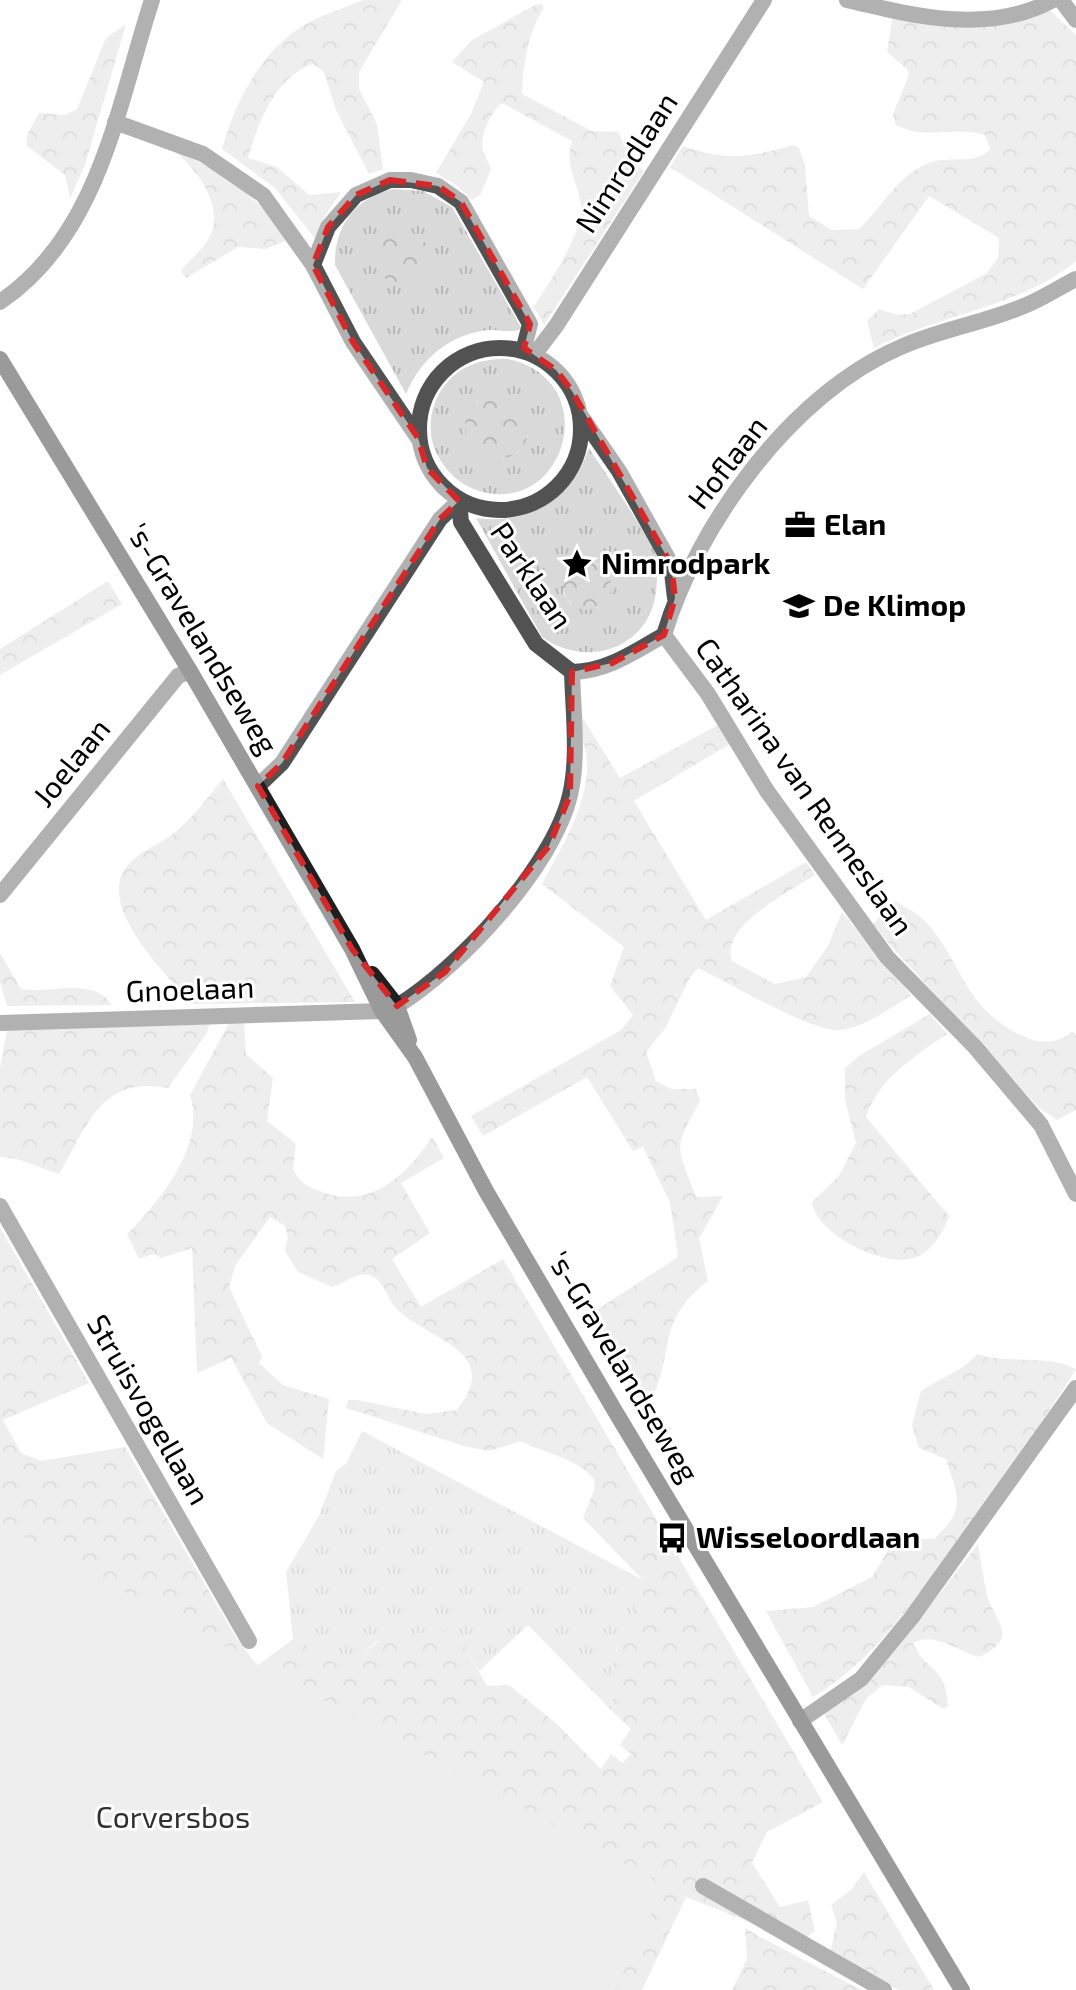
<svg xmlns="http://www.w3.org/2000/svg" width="1076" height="1990" font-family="'Exo 2',sans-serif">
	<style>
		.grass { fill: url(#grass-tufts); fill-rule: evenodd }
		.forest { fill: url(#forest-crowns) }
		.green { fill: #d9d9d9 }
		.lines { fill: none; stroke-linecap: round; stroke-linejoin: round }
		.street { stroke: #525252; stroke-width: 16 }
		.secondary { stroke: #1f1f1f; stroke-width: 16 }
		.marked { fill: none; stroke: #d62828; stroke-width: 6; stroke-dasharray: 16 10; stroke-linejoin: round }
		.labels { text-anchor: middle; stroke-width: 6; stroke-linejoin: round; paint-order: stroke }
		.street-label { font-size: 30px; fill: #000; stroke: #fff }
		.poi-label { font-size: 30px; font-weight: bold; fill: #000; stroke: #fff; text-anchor: start }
		.park-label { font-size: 30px; fill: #303030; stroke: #fff }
	</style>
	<defs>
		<pattern id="grass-tufts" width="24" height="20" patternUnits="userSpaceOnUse" patternTransform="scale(2)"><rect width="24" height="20" fill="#d9d9d9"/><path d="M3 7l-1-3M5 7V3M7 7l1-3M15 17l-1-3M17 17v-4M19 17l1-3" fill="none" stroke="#b8b8b8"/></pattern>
		<pattern id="forest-crowns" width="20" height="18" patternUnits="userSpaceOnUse" patternTransform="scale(2)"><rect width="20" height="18" fill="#d9d9d9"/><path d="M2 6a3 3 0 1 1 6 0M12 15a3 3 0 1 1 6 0" fill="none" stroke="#b8b8b8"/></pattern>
	</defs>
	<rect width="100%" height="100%" fill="#fff"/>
	<path class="grass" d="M393 189 423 191 452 207 522 329C512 333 500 330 490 330 451 333 421 358 406 394L335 265C334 226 355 198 393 189Z
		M508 359C605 380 566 517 479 491 461 485 447 473 438 456 426 435 429 406 444 386 460 365 483 358 508 359ZM477 401 528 436 518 452 502 459 466 420Z
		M589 448C599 464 657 547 657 558 657 572 658 591 653 606 637 654 581 665 542 637L476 518C530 525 571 500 589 448ZM582 562 598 564 610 580 609 596 597 608 570 604 563 593 566 573Z
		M362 1431 643 1580 638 1604 616 1650 613 1712 528 1625 479 1671 459 1636 376 1642 355 1661 333 1657 293 1639 286 1572 319 1516 336 1471 346 1464Z"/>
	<path class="forest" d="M363 0H402L359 72V89L377 124 383 169 369 174 336 110 324 72 313 64C275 77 258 123 248 158L277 167 309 195 341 192 324 217 316 240 275 188 222 149C235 103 259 54 301 27 320 15 343 9 363 0Z
		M542 4 544 8C528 32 523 65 522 94L592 131 618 132 633 161 644 171 544 325 534 307C548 284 574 246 580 219 586 192 562 167 572 141L502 103C491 112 479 136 483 151 485 157 489 163 491 169L481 194 472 200 456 185 436 173 471 114 484 82 452 62 472 40 535 5Z
		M1051 11 1076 35V261C1019 308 939 314 874 348L867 321 879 309 897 315 910 314 987 273 998 258 999 238 929 196 863 289 670 167 683 146C729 162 748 157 794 145L799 148 805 165 809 216 832 230 859 229C881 208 897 177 926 164 946 154 975 167 990 149L985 135C954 125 926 141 896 125L893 114 909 75 907 69 887 52 893 14 1008 20Z
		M126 24 85 165 70 198 65 175 27 146V135L39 113 65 115 77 109 106 38Z
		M174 151C226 171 254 196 290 239L266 249 238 247 186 278 181 271C188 261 199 253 206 243 229 212 198 169 174 151Z
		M377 259a27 27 0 1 1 54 0a27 27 0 1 1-54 0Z
		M465 427a32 32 0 1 1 64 0a32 32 0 1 1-64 0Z
		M563 586a24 24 0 1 1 48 0a24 24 0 1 1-48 0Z
		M108 581 122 604 0 675V649Z
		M583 718 620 778 718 725 730 744 634 801 706 920 806 862 815 875C791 891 719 926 732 961L775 984 806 977 828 946 842 912 911 995C891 1008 864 1028 839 1030 814 1033 726 981 698 968L689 979 666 1027 646 1052 656 1081 671 1089H696L700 1101C672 1151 677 1145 696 1197L723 1196 699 1238 708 1281C651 1324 679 1358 645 1410L589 1315 678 1257 670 1202 643 1147 633 1151 587 1077 483 1136 471 1116 621 1030 633 1015 610 986 624 947 542 884C562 846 589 805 587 760 587 744 576 734 583 718Z
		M223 779 355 1002 193 1004C167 976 93 904 128 865 139 852 155 846 169 837 191 820 206 800 223 779Z
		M895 901C906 908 918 913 926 922 964 965 962 1005 1020 1035 1038 1044 1055 1045 1072 1032L1076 1036V1110L1057 1120 1038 1107 891 946 873 924Z
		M0 953 21 989C51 994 93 976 112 1005L7 1006 0 982Z
		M930 1014 947 1034C916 1055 878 1079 866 1117L949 1216C944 1232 931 1253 914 1258 884 1268 816 1234 812 1202L839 1176 856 1143 845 1100V1068L859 1056Z
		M230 1021H244L246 1054 273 1078 267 1121 296 1144 293 1169C299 1183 309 1187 322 1192 370 1210 407 1175 432 1137L444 1158 401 1183 430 1233 392 1259 421 1307 503 1259 823 1802 767 1832 752 1863 780 1907 808 1900 815 1931 801 1942 686 1897 642 1990H0V1228L89 1383 3 1420 21 1453 41 1461 125 1447 234 1634 257 1666 293 1639 333 1657 355 1660 386 1636 450 1631 459 1636 487 1686 509 1685 557 1724 601 1769 611 1754 623 1763 631 1754 620 1745 631 1729 613 1712C614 1693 611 1672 616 1653 622 1628 638 1607 643 1580L583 1518 595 1488 594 1479C576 1458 546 1454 521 1441L489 1451 464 1446 346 1408 348 1400H357L426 1414 457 1410C503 1351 432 1342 398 1310 388 1301 385 1282 372 1276 358 1270 345 1284 332 1287L298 1272 285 1251 288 1237 285 1226 270 1217 235 1266 229 1287 262 1357 259 1363 283 1385 329 1399 323 1459 267 1423 231 1358 197 1373 192 1248 161 1258 154 1254 139 1259 127 1234C161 1200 206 1145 190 1095Z
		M210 1022 207 1033 168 1088C101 1075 88 1125 59 1174L17 1159 0 1157V1068L8 1024Z
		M977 1354C1009 1365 1046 1353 1076 1369 1039 1428 999 1485 958 1541 916 1598 875 1660 813 1697L766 1611 813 1607 872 1577 895 1539H934C967 1509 958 1498 946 1459L919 1448 912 1425 921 1391C942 1377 961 1372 977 1354Z
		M978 1544C981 1561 983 1578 987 1595 995 1622 1021 1638 979 1657 958 1652 935 1631 913 1643 925 1672 946 1664 948 1706L943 1709 909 1687 882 1685 866 1699 842 1745 824 1714C885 1665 931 1606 978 1544Z
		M864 1872 934 1990H899L830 1953 837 1922 831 1905 852 1889Z
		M745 1928 755 1934 861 1990H732L747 1959Z"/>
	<path class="green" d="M0 1524 665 1886 615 1990H0Z"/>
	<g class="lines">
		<path class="street" d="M847 0C914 16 989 35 1053 0
			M1061 0 1076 20
			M115 122 203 154 263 195 313 265 353 342 418 438
			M313 265 328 227 356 195 390 180H411L438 186 461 202 530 324 523 351
			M0 302C100 234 117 107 152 0
			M419 429a81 81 0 1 1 162 0a81 81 0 1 1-162 0Z
			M534 355 556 326 764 0
			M581 416 619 471 671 564 675 598
			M459 501 461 522 536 644 572 672
			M664 635 708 694 767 791 887 957 975 1047 1041 1125 1076 1194
			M258 786 282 763 440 519 459 501
			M0 895 178 676 190 671
			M397 1006C459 968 553 867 570 795 579 757 573 711 572 672 606 672 636 651 664 635 697 525 792 393 901 347 943 328 991 322 1033 302 1048 295 1062 286 1076 279
			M0 1023 382 1011
			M0 1206 249 1641
			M800 1721 861 1679 912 1617 1076 1388
			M703 1886 884 1990"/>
		<path class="secondary" d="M0 359 190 671 352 949 382 1011 415 1057 486 1191 615 1411 962 1990
			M372 974 397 1006 409 1040"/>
	</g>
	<path d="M0 0H1076V1990H0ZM390 180 438 186 461 202 530 324 524 348 556 370 572 391 671 564 675 598 664 635 612 663 572 672 570 795 549 846 445 972 397 1006 352 949 258 786 282 763 440 519 459 501 427 468 418 438 353 342 313 265 328 227 356 195Z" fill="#fff" fill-opacity=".55" fill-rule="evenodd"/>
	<path class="marked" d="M390 180 438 186 461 202 530 324 524 348 556 370 572 391 671 564 675 598 664 635 612 663 572 672 570 795 549 846 445 972 397 1006 352 949 258 786 282 763 440 519 459 501 427 468 418 438 353 342 313 265 328 227 356 195Z"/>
	<defs>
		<g id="office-bare" transform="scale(2.4)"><path d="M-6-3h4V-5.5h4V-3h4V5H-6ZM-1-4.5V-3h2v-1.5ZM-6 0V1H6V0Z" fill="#000" stroke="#fff" stroke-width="2.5" paint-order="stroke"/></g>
		<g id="sight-bare" transform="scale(2.4)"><path d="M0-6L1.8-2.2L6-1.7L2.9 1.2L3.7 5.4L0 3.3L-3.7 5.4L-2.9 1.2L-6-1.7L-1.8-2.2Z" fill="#000" stroke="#fff" stroke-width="2.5" paint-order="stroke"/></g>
		<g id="school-bare" transform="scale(2.4)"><path d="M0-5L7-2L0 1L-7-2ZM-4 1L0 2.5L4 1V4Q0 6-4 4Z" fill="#000" stroke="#fff" stroke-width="2.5" paint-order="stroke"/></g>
		<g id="bus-bare" transform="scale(2.4)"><path d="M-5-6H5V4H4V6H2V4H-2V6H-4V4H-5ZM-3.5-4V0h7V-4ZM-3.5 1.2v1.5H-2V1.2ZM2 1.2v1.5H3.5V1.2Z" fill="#000" stroke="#fff" stroke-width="2.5" paint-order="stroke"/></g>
	</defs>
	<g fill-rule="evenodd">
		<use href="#office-bare" x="800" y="525"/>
		<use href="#sight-bare" x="577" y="564"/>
		<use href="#school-bare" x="799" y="606"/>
		<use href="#bus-bare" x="672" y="1538"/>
	</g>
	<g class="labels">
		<g class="street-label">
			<text transform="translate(627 163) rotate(-57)" y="10">Nimrodlaan</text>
			<text transform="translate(728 463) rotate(-52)" y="10">Hoflaan</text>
			<text transform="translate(531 576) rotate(56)" y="10">Parklaan</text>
			<text transform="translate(202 639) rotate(59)" y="10">'s-Gravelandseweg</text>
			<text transform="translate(72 763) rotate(-51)" y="10">Joelaan</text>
			<text transform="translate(804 787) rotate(55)" y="10">Catharina van Renneslaan</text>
			<text transform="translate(190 990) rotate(-2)" y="10">Gnoelaan</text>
			<text transform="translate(623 1367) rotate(59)" y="10">'s-Gravelandseweg</text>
			<text transform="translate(148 1410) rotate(60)" y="10">Struisvogellaan</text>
		</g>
		<g class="poi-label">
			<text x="824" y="535">Elan</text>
			<text x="601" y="574">Nimrodpark</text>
			<text x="823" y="616">De Klimop</text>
			<text x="696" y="1548">Wisseloordlaan</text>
		</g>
		<g class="park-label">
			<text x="173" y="1828">Corversbos</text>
		</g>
	</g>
</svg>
